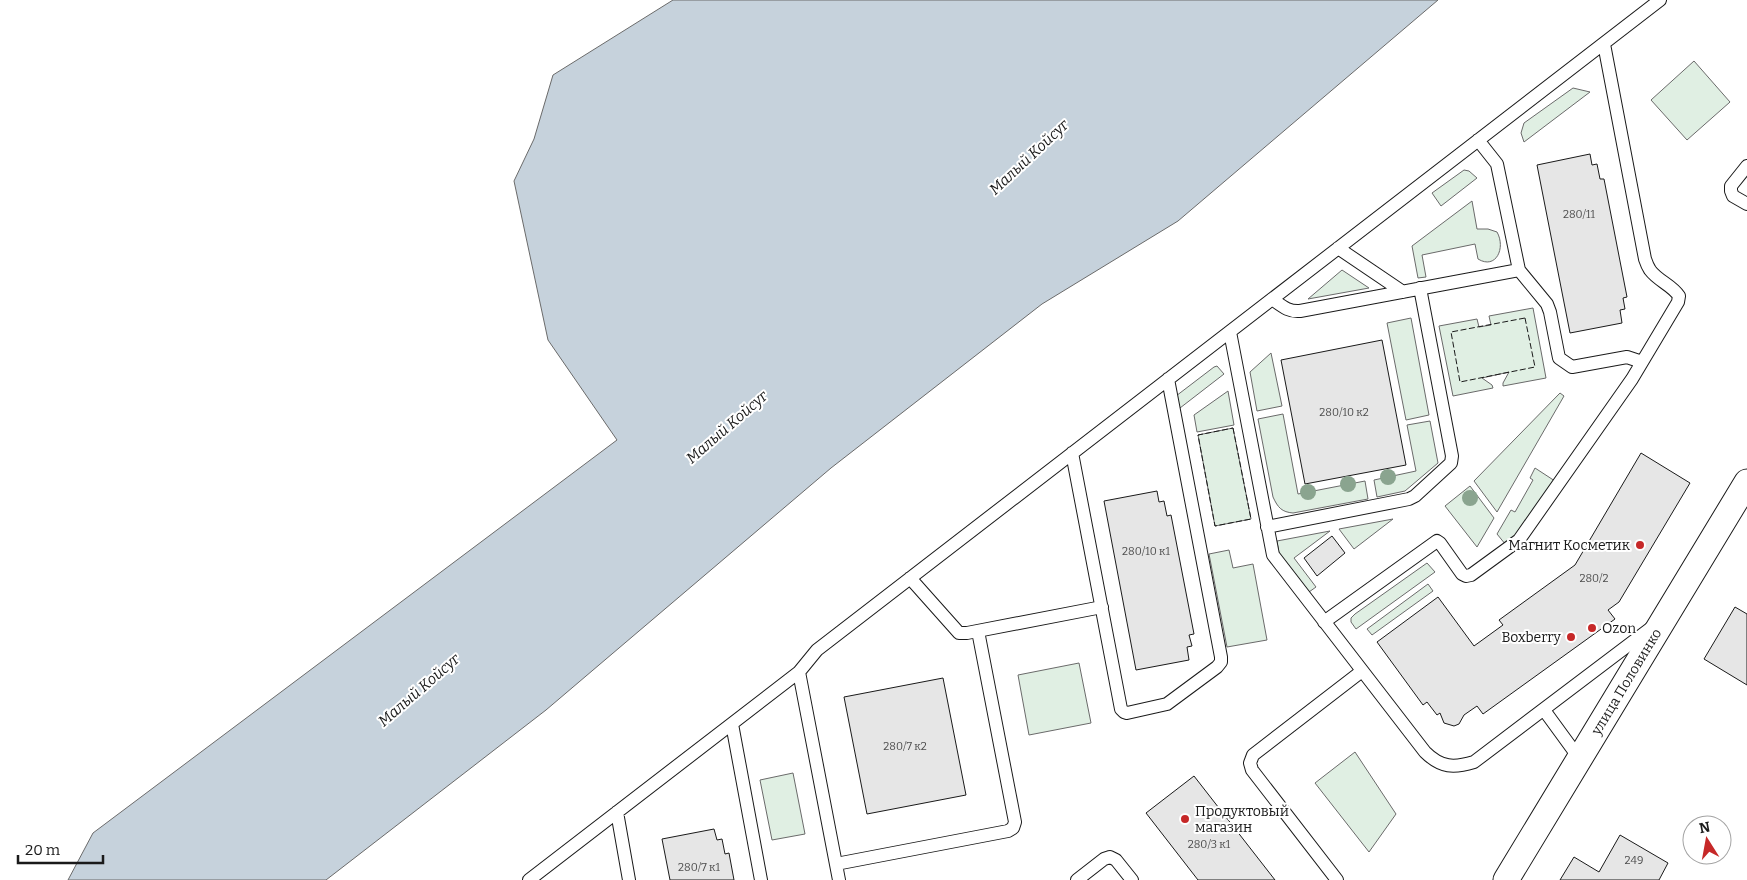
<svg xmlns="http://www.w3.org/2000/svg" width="1747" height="880" font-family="Bitter,serif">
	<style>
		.green { fill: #e0efe3; stroke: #6a6a6a }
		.water { fill: #c6d2dc; stroke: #6a6a6a }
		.building { fill: #e6e6e6; stroke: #1a1a1a }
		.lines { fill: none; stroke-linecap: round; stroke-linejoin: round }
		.lane-casing { stroke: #1a1a1a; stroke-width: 14 }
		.street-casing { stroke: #1a1a1a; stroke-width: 27 }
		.lane { stroke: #fff; stroke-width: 12 }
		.street { stroke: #fff; stroke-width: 25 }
		.fence { stroke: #1a1a1a; stroke-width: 1; stroke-dasharray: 6 2.5; stroke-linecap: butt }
		.tree { fill: #8aa48f }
		.poi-dot { fill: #c62828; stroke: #fff; stroke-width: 2 }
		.labels { text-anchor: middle; stroke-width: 4; stroke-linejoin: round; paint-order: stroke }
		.number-label { font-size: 11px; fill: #4d4d4d }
		.poi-label { font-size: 14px; fill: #1a1a1a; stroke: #fff; text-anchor: end }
		.street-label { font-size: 14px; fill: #1a1a1a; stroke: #fff }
		.water-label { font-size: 15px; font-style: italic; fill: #1a1a1a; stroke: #fff }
	</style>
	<rect width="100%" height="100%" fill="#fff"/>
	<path class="green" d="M1694 61 1730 102 1687 140 1651 100Z
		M1573 88 1590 92 1524 142 1521 133 1524 123Z
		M1464 170 1469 171 1477 178 1441 206 1432 193Z
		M1472 201 1477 229H1488L1497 232C1506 248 1496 270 1478 259L1475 244 1422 255 1426 277 1418 278 1412 246Z
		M1342 270 1369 288 1308 299Z
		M1533 308 1546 378 1503 386V383L1509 372 1482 378 1492 385 1493 388 1453 396 1439 326 1477 319 1479 327 1491 325 1489 316Z
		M1411 318 1429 415 1406 420 1387 323Z
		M1271 353 1282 406 1257 411 1250 372Z
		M1217 366 1224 374 1180 408 1175 401 1176 396 1214 367Z
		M1228 391 1234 425 1197 432 1194 415Z
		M1560 393 1564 396 1497 512 1474 481Z
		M1283 414 1298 494 1365 481 1368 499 1293 513C1282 512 1278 508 1273 497L1258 419Z
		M1430 421 1438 463 1405 491 1377 497 1374 480 1416 471 1407 425Z
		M1233 428 1251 519 1215 526 1198 435Z
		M1535 468 1558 483 1519 534 1506 545 1497 534 1511 510 1515 512 1533 480 1530 478Z
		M1470 486 1494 518 1477 547 1445 506Z
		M1393 519 1354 549 1339 529Z
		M1330 531 1294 558 1316 587 1309 592 1279 553 1277 541Z
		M1229 550 1233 568 1253 564 1267 640 1227 647 1209 554Z
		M1427 563 1435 572 1356 629 1351 622V618L1355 614Z
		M1428 584 1433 591 1372 635 1367 629Z
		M1079 663 1091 723 1029 735 1018 675Z
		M1355 752 1396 814 1369 852 1315 783Z
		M793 773 805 834 772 840 760 780Z"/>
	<path class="water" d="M673 0H1438L1178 221 1042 304 831 468 546 710 326 880H68L93 833 617 440 548 340 514 181 534 139 553 75Z"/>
	<path class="building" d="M1590 154 1592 165 1597 164 1600 179H1604L1627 297 1623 298 1625 309 1620 310 1622 323 1570 333 1537 165Z
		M1382 340 1406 465 1305 484 1281 360Z
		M1641 453 1690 483 1619 602 1608 610 1615 619 1483 714 1477 706 1464 715 1459 724 1454 726 1444 723 1440 713 1437 715 1427 702 1423 705 1377 642 1438 597 1474 646 1503 625 1499 620 1575 565Z
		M1157 491 1159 502 1164 501 1167 516 1171 515 1194 634 1189 635 1192 646 1187 647 1189 660 1136 670 1104 501Z
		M1332 536 1345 553 1317 576 1304 558Z
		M1735 607 1747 614V685L1704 659Z
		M943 678 966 795 867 814 844 697Z
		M1194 776 1275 880H1198L1146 813Z
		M714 829 717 840 722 839 725 854 729 853 734 880H670L662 839Z
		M1620 835 1668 863 1659 880H1560L1574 857 1599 872Z"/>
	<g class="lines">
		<g class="lane-casing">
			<path id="lane" d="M1478 140 1497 164 1519 270 1547 304 1550 312 1559 358 1572 367 1627 357 1642 362
				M1747 166 1731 186V191L1733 196 1747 204
				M1338 248 1403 292
				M1272 299C1282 306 1288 312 1300 311L1519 270
				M1230 332 1273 555 1425 752C1441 768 1454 768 1474 762L1651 628
				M1072 453 1121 709 1124 712 1127 713 1167 704 1217 667 1221 662V657L1168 379
				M1267 527 1409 499 1415 496 1451 463 1452 456 1420 288
				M910 578 959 633H967L1102 607
				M1324 622 1437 541 1440 543 1462 574 1466 576 1471 575 1519 540 1632 379 1678 302 1679 296C1672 285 1658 281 1650 270 1648 267 1646 262 1645 259L1604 44
				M799 672 839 880
				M1544 710 1579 758
				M732 724 761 880
				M617 812 629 880
				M836 864 1008 831 1013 828 1015 822 978 631
				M529 880 799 672 817 650 1660 0
				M1077 880 1104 859 1110 857 1116 860 1132 880
				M1337 880 1252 770 1250 763 1253 755 1362 671"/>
		</g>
		<g class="street-casing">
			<g id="street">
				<path id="s1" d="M1506 880 1747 482"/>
			</g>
		</g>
		<use href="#lane" class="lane"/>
		<use href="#street" class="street"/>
		<path class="fence" d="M1525 318 1535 367 1460 382 1451 332Z
			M1233 428 1251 519 1215 526 1198 435Z"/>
	</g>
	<g class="tree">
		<circle cx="1388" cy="477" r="8"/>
		<circle cx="1348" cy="484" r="8"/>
		<circle cx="1308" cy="492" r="8"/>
		<circle cx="1470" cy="498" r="8"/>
	</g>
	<g class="poi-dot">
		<circle cx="1640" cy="545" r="5"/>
		<circle cx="1592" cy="628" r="5"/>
		<circle cx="1571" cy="637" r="5"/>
		<circle cx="1185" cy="819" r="5"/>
	</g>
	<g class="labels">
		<g class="number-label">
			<text x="1579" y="218">280/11</text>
			<text x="1344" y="416">280/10 к2</text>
			<text x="1146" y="555">280/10 к1</text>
			<text x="1594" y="582">280/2</text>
			<text x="905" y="750">280/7 к2</text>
			<text x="1209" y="848">280/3 к1</text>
			<text x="1634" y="864">249</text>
			<text x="699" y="871">280/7 к1</text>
		</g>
		<g class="poi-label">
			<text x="1630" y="550">Магнит Косметик</text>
			<text x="1602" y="633" text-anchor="start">Ozon</text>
			<text x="1561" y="642">Boxberry</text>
			<text x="1195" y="816" text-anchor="start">Продуктовый<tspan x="1195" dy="16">магазин</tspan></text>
		</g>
		<g class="street-label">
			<text dy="5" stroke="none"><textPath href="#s1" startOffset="232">улица Половинко</textPath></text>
		</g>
		<g class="water-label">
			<text transform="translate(1029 157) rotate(-43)" y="5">Малый Койсуг</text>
			<text transform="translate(727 427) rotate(-41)" y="5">Малый Койсуг</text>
			<text transform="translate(419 690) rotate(-41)" y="5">Малый Койсуг</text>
		</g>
	</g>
	<g transform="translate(1707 840) rotate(349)"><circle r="24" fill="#ffffff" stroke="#a3a3a3"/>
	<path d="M0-4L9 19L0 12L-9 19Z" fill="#c62828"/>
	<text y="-8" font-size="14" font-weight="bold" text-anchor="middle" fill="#1a1a1a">N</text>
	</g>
	<path d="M18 855v8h85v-8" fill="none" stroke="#1a1a1a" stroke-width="2.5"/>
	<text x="25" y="855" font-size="15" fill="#1a1a1a" stroke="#ffffff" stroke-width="4" paint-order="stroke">20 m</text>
</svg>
